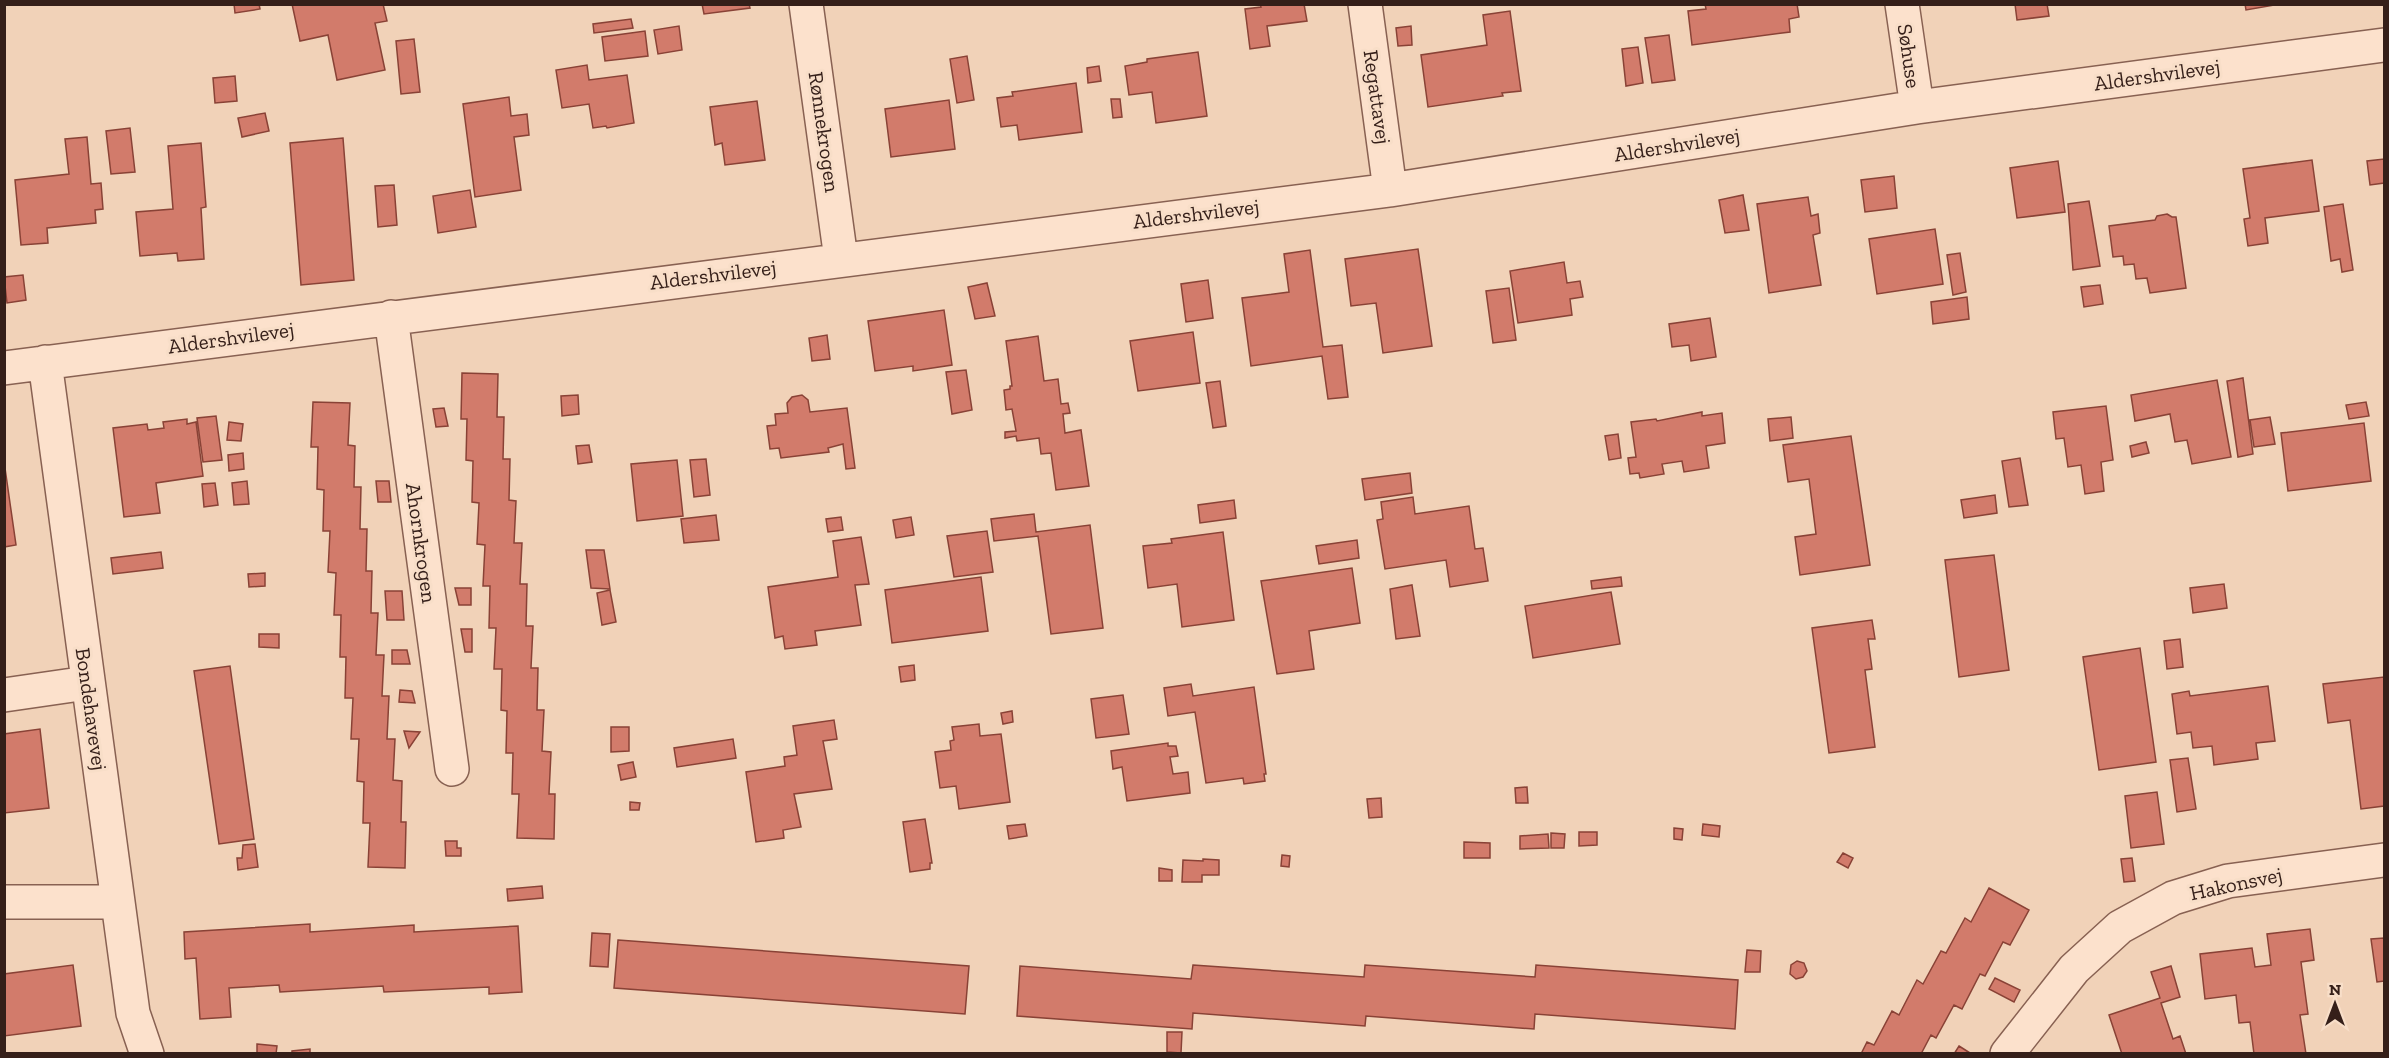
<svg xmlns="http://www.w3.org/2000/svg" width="2389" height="1058" font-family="'Zilla Slab',serif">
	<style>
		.building { fill: #d27b6b; stroke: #894236; stroke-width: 1.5 }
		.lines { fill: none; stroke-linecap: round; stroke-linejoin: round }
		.minor-casing { stroke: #886152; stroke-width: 36 }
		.minor { stroke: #fce1cc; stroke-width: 33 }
		.labels { text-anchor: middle; stroke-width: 6; stroke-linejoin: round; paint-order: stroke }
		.street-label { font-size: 21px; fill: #351f19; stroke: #f8dec8 }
	</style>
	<rect width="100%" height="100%" fill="#f1d2b8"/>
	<path class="building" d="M234 4H259L260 9 235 13Z
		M292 4H383L387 21 375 23 385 70 337 80 328 35 300 41Z
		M702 4H749L750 8 704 14Z
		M1260 4H1304L1307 21 1267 26 1270 46 1250 49 1245 9 1261 7Z
		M1705 4H1797L1799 17 1789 19 1790 32 1692 45 1688 11 1706 9Z
		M2015 4H2047L2049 16 2017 20Z
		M2245 4H2280L2246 10Z
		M1510 11 1521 91 1502 93 1503 96 1428 107 1421 55 1487 45 1483 15Z
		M631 19 633 28 594 33 593 24Z
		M679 26 682 50 658 54 654 30Z
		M1411 26 1412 45 1398 46 1396 28Z
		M645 31 648 56 605 61 602 37Z
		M1669 35 1675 80 1652 83 1645 38Z
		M414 39 420 92 401 94 396 41Z
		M1638 47 1643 83 1626 86 1622 49Z
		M1198 52 1207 116 1156 123 1152 92 1129 95 1125 66 1147 62V59Z
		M967 56 974 100 957 103 950 59Z
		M587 65 589 80 627 75 634 123 607 128 606 126 593 128 589 104 562 108 556 70Z
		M1099 66 1101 81 1088 83 1087 68Z
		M235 76 237 101 215 103 213 78Z
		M1076 83 1082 132 1019 140 1017 125 1001 127 997 98 1013 96 1012 92Z
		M509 97 511 116 527 114 529 135 514 137 521 190 475 197 463 104Z
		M1111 99H1120L1122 117 1113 118Z
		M949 100 955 149 891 157 885 109Z
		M757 101 765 160 725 165 722 143 715 145 710 107Z
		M265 113 269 131 242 137 238 118Z
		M130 128 135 172 111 174 106 131Z
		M87 137 91 184 101 183 103 209 95 210 96 223 47 228 48 243 21 245 15 180 69 174 65 139Z
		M343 138 354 280 301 285 290 143Z
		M201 143 206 207 201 208 204 259 178 261 177 253 140 256 136 212 173 209 168 146Z
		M2384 159V183L2370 185 2367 161Z
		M2312 160 2319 211 2265 218 2268 243 2248 246 2244 219 2250 218 2243 169Z
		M2058 161 2065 212 2017 218 2010 168Z
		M1894 176 1897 208 1865 212 1861 180Z
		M394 185 397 225 378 227 375 186Z
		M470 190 476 227 438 233 433 196Z
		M1743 195 1749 230 1725 233 1719 200Z
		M1808 197 1811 216 1818 214 1820 233 1813 235 1821 285 1769 293 1757 204Z
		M2089 201 2100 266 2073 270 2068 204Z
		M2343 204 2353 270 2342 272 2340 259 2331 261 2324 207Z
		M2167 214 2172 217H2176L2186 288 2150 293 2147 278 2136 279 2134 264 2124 265 2123 256 2113 257 2109 226 2155 220 2157 216Z
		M1935 229 1943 284 1877 294 1869 239Z
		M1418 249 1432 346 1383 353 1376 303 1351 306 1345 259Z
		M1310 250 1323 347 1342 345 1348 397 1328 399 1322 356 1251 366 1242 298 1289 292 1284 254Z
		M1960 253 1966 292 1953 295 1947 255Z
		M1564 262 1567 283 1580 281 1583 297 1570 299 1572 315 1518 323 1510 271Z
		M23 275 26 300 7 303 4 277Z
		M1208 280 1213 318 1186 322 1181 284Z
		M987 283 995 316 975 319 968 287Z
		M2100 285 2103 304 2084 307 2081 287Z
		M1509 288 1516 340 1493 343 1486 291Z
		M1967 297 1969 319 1933 324 1931 302Z
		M944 310 952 365 913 371V366L875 371 868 321Z
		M1710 318 1716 357 1691 361 1689 345 1672 347 1669 324Z
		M1193 332 1200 383 1138 391 1130 341Z
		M827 335 830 359 812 361 809 338Z
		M1038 336 1044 381 1058 379 1061 404 1068 403 1070 413 1063 414 1065 433 1081 430 1089 486 1056 490 1051 453 1041 454 1039 438 1017 441 1016 436 1005 438V432L1016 431 1012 409 1006 410 1004 390 1010 389V386H1012L1006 341Z
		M966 370 972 410 952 414 946 372Z
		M462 373 498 374 497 417H504L503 459H510L509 500 516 501 514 543H522L520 584H527L526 626H533L531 668H538L537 710H544L542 751 551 752 549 794H555L554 839 517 838 519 794H512L513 753H506L507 711 501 710 502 669H494L496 628H489L490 586H483L485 545 477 544 479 503 472 502 473 461 466 460 467 419H461Z
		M2243 378 2253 454 2238 457 2227 381Z
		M2217 380 2231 457 2192 464 2187 440 2175 442 2170 414 2135 421 2131 395Z
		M1220 381 1226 426 1213 428 1206 383Z
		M578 395 579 414 562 416 561 396Z
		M802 395 808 400 810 412 847 408 855 468 846 469 843 444 828 448 829 452 781 458 779 448 770 449 767 426 776 425 775 414 788 413 787 403 792 397Z
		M313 402 350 403 348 445 355 446 354 487H361L360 529H367L366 571H372L371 613H378L376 655H384L382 696H389L387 739H395L393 780 402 781 401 822H406L405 868 368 867 370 823H363L364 782 357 781 359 739H351L353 698H345L346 657H340L341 615H334L336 573 328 572 330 531H323L324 490 317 489 318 447H311Z
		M2366 402 2369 416 2349 419 2346 405Z
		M2106 406 2113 460 2101 462 2104 491 2085 494 2081 465 2068 467 2064 438 2056 439 2053 412Z
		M444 408 448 426 436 427 433 409Z
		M1702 412V416L1722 413 1725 443 1706 446 1709 468 1684 472 1682 461 1662 464 1664 474 1640 478 1639 473 1630 474 1628 458 1636 457 1631 422 1656 419 1657 421Z
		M216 416 222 460 203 462 197 418Z
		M1791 417 1793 438 1770 441 1768 419Z
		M2270 417 2275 444 2254 447 2250 420Z
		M187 419V424L196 422 203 476 156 483 160 513 124 517 113 428 147 424 148 430 164 428 163 422Z
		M229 422 243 424 241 441 227 440Z
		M2364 423 2371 481 2288 491 2281 433Z
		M1618 434 1621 458 1609 460 1605 436Z
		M1851 436 1870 565 1800 575 1795 537 1816 534 1809 479 1788 482 1783 445Z
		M2146 442 2149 453 2132 457 2130 446Z
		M589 445 592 462 578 464 576 446Z
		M243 453 244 469 229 471 228 455Z
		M2020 458 2028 505 2009 507 2002 461Z
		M706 459 710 495 694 497 690 460Z
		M677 460 683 516 637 521 631 464Z
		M4 461 16 545 4 547Z
		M1410 473 1412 493 1365 500 1362 479Z
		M247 481 249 504 234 505 232 483Z
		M376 481H389L391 502H378Z
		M215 483 218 505 204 507 202 484Z
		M1995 495 1997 513 1964 518 1961 500Z
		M1413 497 1415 514 1469 506 1475 549 1483 548 1488 581 1450 587 1446 560 1385 569 1377 520 1383 519 1381 502Z
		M1234 500 1236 518 1200 523 1198 505Z
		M1034 514 1036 532 1090 525 1103 628 1051 634 1038 536 994 541 991 519Z
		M716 515 719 540 684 543 681 519Z
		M841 517 843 530 828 532 826 519Z
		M911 517 914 535 896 538 893 520Z
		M987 531 993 572 954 577 947 536Z
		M1223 532 1234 620 1182 627 1177 584 1148 588 1143 546 1172 543 1171 539Z
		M861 537 869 584 855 585 861 625 815 631 817 645 785 649 783 636 775 638 768 587 838 577 833 541Z
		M1357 540 1359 558 1319 564 1316 546Z
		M586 550H604L610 589 591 588Z
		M161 552 163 568 113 574 111 558Z
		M1994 555 2009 670 1959 677 1945 560Z
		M1352 568 1360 623 1309 631 1314 669 1277 674 1261 581Z
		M265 573V586L249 587 248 574Z
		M981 577 988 631 892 643 885 590Z
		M1621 577 1622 586 1592 589 1591 581Z
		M2224 584 2227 608 2193 613 2190 588Z
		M1412 585 1420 636 1396 639 1390 589Z
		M455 588H471V605H459Z
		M610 590 616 622 602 625 597 593Z
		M385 591H402L404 620H387Z
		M1611 592 1620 644 1533 658 1525 606Z
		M1872 620 1875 639H1868L1872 669 1865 670 1875 747 1829 753 1812 628Z
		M461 629H472V652H465Z
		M259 634H279V648L259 647Z
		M2180 639 2183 667 2167 669 2164 641Z
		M2140 648 2156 762 2099 770 2083 657Z
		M392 650H407L410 664H392Z
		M914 665 915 680 901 682 899 667Z
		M230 666 254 839 219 844 194 671Z
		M2384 677V806L2361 809 2350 720 2328 723 2323 684Z
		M1191 684 1193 696 1254 687 1266 774H1264L1265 781 1244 784 1243 778 1206 783 1195 712 1168 716 1164 688Z
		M2268 686 2275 741 2256 743 2258 759 2214 765 2212 746 2193 748 2191 732 2177 734 2172 694 2189 691 2190 696Z
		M400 690 412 691 415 703 399 702Z
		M1123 695 1129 734 1096 738 1091 699Z
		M1012 711 1013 722 1003 724 1001 713Z
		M834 720 837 739 823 741 832 789 794 794 801 827 783 830 784 838 756 842 746 772 785 766 784 757 797 755 793 726Z
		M979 724 980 736 1001 734 1010 802 959 809 956 786 940 788 935 752 951 750 950 741 954 740 952 727Z
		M611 727H629V751L611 752Z
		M40 729 49 808 4 813V734Z
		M404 731 420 732 409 748Z
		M733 739 736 758 677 767 674 748Z
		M1168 743V746H1176L1178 756 1170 757 1173 774 1188 772 1190 793 1127 801 1122 767 1113 769 1111 751Z
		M2188 758 2196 809 2177 812 2170 760Z
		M633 762 636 777 621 780 618 765Z
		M1527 787 1528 803H1516L1515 788Z
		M2157 792 2164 844 2131 848 2125 796Z
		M1381 798 1382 817 1369 818 1367 799Z
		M630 802 640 803 639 810H630Z
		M925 819 932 863H930V869L910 872 903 822Z
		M1025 824 1027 836 1009 839 1007 826Z
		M1703 824 1720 826 1719 837 1702 835Z
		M1674 828 1683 829 1682 840 1674 839Z
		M1579 832H1597V845L1579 846Z
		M1551 833 1565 834 1564 848H1551Z
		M1548 834 1549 848 1520 849V836Z
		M445 841H457V848H461V856H446Z
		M1464 842 1490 843V858H1464Z
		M255 844 258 867 238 870 237 858H242L243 845Z
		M1843 853 1853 858 1848 868 1837 862Z
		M1282 855 1290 856 1289 867 1281 866Z
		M2132 858 2135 881 2124 882 2121 859Z
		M1203 859 1219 860V875H1202V882H1182L1183 860 1203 861Z
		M1159 868 1172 870V881H1159Z
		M542 886 543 898 508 901 507 889Z
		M1989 888 2029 910 2010 945 2003 942 1985 976 1980 974 1962 1009 1954 1005 1936 1038 1931 1035 1921 1054H1861L1867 1042 1874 1045 1892 1011 1899 1015 1917 980 1923 984 1941 951 1946 953 1965 918 1971 922Z
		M310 924V932L414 925V932L518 926 522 992 489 994V987L384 992 383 986 280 992 279 985 229 988 231 1017 200 1019 196 958 185 959 184 932Z
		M2310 929 2314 960 2301 962 2308 1014 2300 1015 2306 1054H2254L2250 1022 2239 1023 2236 995 2205 999 2200 954 2252 948 2255 967 2271 965 2267 934Z
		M592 933 610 934 608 967 590 966Z
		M2384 938V981L2377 982 2371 939Z
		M618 940 969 966 965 1014 614 988Z
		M1747 950 1761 951 1760 972H1745Z
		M1797 961 1804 963 1807 971 1803 977 1796 979 1790 974 1791 965Z
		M73 965 81 1026 4 1036V974Z
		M1193 965 1364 977 1365 965 1535 977 1536 965 1738 980 1735 1029 1535 1014 1534 1029 1366 1016 1365 1026 1193 1013 1192 1029 1017 1016 1020 966 1191 979Z
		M2171 966 2180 997 2161 1003 2173 1039 2180 1036 2186 1054H2122L2109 1015 2160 998 2151 972Z
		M1995 978 2020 990 2014 1002 1989 989Z
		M1167 1032H1182L1181 1053 1167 1052Z
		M257 1044 277 1046 276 1054H257Z
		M1959 1046 1970 1053 1969 1054H1954Z
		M310 1049V1054H292V1051Z"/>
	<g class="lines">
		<g class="minor-casing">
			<path id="minor" d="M806 4 841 259
				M1365 4 1390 190
				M1902 4 1917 107
				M391 317 452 769
				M45 362 133 1013 147 1054
				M4 368 1390 190 1917 107 2384 45
				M4 695 87 683
				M4 902H118
				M2007 1054 2074 969 2120 927 2173 898 2228 881 2384 860"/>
		</g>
		<use href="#minor" class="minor"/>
	</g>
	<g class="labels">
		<g class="street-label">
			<text transform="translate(1909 56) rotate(82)" y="7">Søhuse</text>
			<text transform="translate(2157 75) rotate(-8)" y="7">Aldershvilevej</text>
			<text transform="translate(1377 97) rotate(82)" y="7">Regattavej</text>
			<text transform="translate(824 132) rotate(82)" y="7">Rønnekrogen</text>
			<text transform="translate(1677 145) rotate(-9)" y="7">Aldershvilevej</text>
			<text transform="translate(1196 214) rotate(-7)" y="7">Aldershvilevej</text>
			<text transform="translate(713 275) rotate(-7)" y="7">Aldershvilevej</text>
			<text transform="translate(231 338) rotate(-8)" y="7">Aldershvilevej</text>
			<text transform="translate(421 543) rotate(82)" y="7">Ahornkrogen</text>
			<text transform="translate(91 709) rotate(82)" y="7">Bondehavevej</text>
			<text transform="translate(2236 884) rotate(-12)" y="7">Hakonsvej</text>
		</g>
	</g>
	<rect width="2389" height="1058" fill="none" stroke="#351f19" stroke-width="12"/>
	<g transform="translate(2335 1004)" stroke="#f8dec8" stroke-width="4.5" paint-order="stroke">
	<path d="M0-4.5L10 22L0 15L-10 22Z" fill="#351f19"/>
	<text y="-9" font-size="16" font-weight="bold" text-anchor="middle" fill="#351f19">N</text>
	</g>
</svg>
